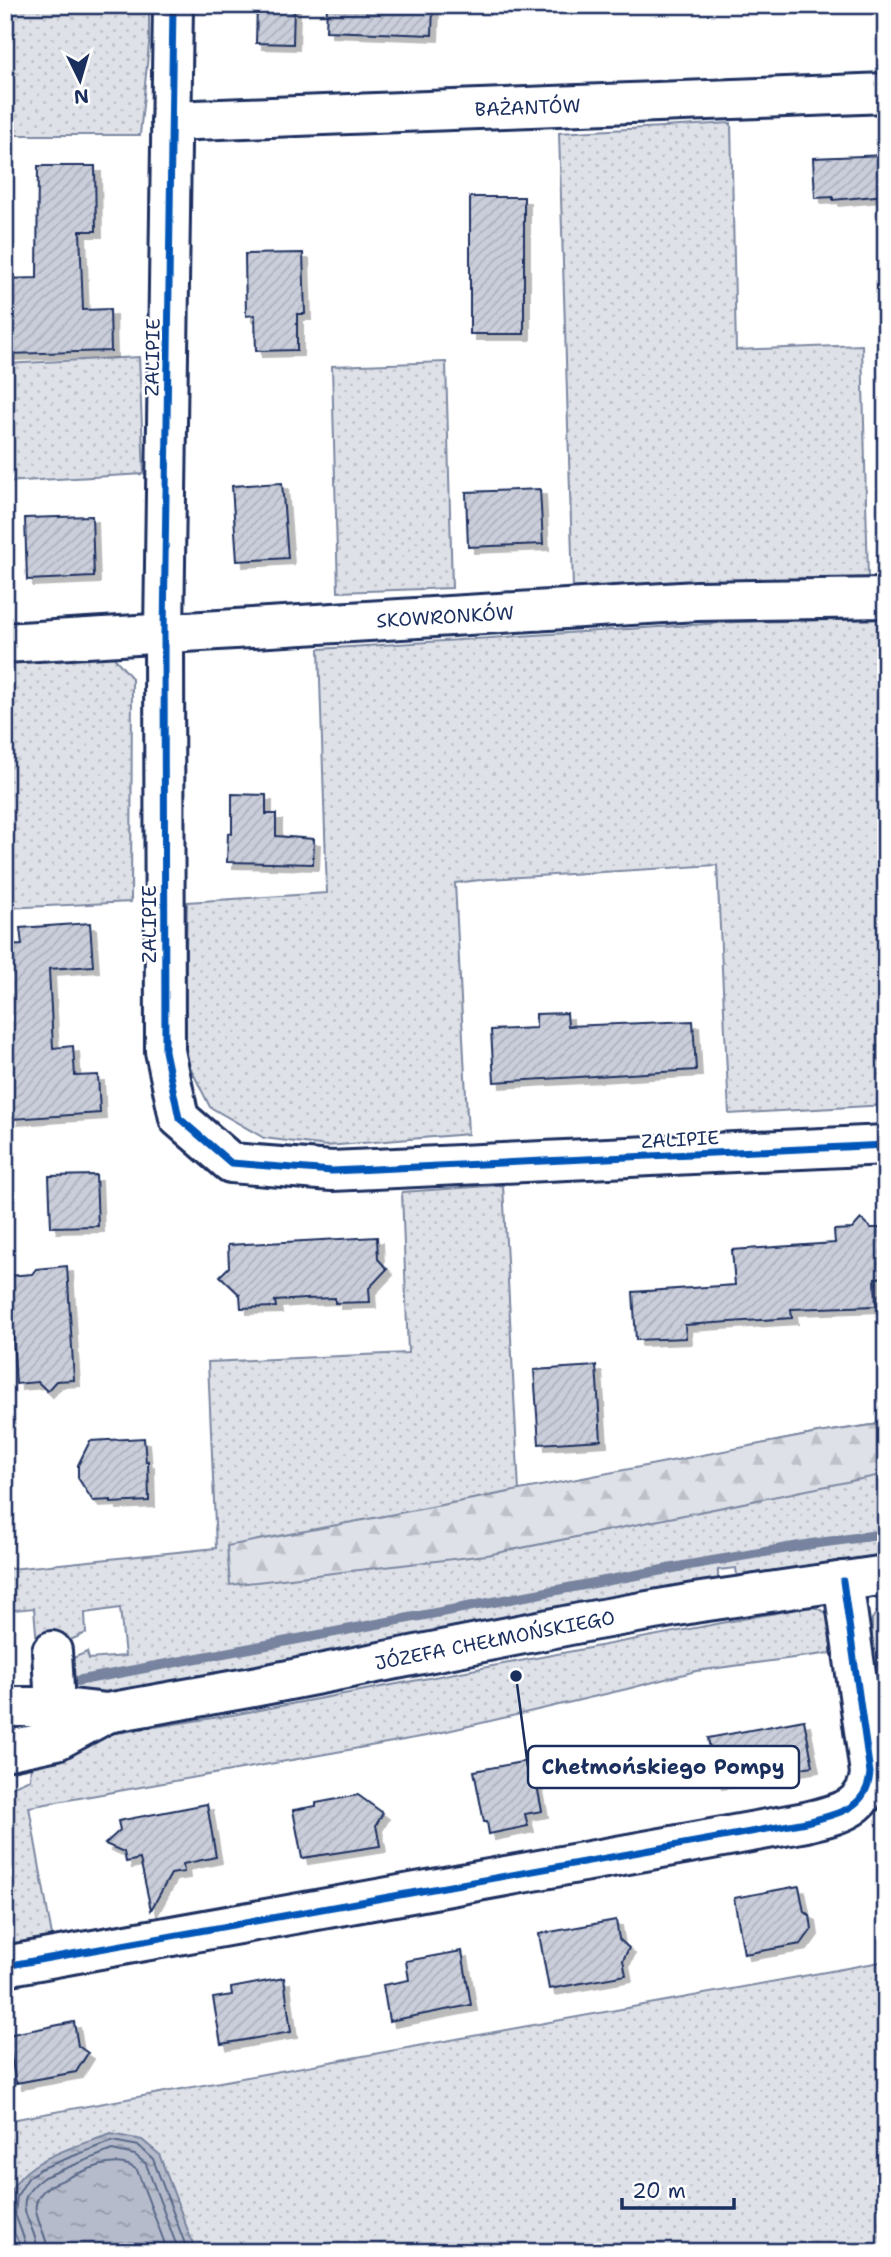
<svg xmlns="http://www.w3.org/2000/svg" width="891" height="2257" font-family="'Shantell Sans',sans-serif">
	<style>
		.grass { fill: url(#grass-dots); stroke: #7c88a2; stroke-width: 2 }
		.forest { fill: url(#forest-firs); stroke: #7c88a2; stroke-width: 2 }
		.water { fill: url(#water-ripples); stroke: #77839f; stroke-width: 2 }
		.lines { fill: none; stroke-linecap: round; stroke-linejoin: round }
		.shore { stroke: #596789; stroke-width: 2 }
		.stream { stroke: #77839f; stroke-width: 10 }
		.building { fill: url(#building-hatch); stroke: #1b2f5e; stroke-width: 2; filter: url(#shadow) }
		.minor-casing { stroke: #1b2f5e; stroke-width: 44 }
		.minor { stroke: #fff; stroke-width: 38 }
		.cycleway-casing { stroke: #fff; stroke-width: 11 }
		.cycleway { stroke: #0057b8; stroke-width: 7 }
		.labels { text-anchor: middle; stroke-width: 5; stroke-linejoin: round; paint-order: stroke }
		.street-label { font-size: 19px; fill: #1b2f5e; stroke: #fff }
		.leader { fill: none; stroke: #1b2f5e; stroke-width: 2.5 }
		.callout-dot { fill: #1b2f5e; stroke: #fff; stroke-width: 2.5 }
		.callout { fill: #fff; stroke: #1b2f5e; stroke-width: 2.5 }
		.callout-label { font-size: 21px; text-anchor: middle; font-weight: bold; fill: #1b2f5e }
	</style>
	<defs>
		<pattern id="grass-dots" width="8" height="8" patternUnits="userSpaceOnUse" patternTransform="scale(1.75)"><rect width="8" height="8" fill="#dee1e7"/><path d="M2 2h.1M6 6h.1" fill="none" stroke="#bec1c9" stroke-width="1.8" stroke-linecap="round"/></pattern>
		<pattern id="forest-firs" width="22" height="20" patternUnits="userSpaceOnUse" patternTransform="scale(1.75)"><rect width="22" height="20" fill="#dee1e7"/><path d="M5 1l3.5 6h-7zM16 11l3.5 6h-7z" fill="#bec1c9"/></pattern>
		<pattern id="water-ripples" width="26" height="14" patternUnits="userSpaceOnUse" patternTransform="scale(1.75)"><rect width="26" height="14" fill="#b5bbca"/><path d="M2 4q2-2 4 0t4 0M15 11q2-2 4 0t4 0" fill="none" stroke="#9298a7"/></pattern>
		<pattern id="building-hatch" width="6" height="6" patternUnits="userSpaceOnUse" patternTransform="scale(1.75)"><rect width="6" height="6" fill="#caceda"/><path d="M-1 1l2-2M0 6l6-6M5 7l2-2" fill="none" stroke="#adb1be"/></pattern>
		<filter id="shadow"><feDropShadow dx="6" dy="6" stdDeviation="0" flood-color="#0004"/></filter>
	</defs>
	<rect width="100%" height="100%" fill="#fff"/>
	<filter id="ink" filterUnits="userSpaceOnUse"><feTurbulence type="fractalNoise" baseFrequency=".0143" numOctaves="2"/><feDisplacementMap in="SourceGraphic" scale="14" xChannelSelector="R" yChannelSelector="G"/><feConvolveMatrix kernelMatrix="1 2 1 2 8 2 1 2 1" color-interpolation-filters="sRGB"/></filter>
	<g filter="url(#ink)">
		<path class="grass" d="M5 5H149V44L140 135H5Z
			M731 123 736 350 862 345 868 578 573 588 559 133Z
			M139 357 144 474 5 482V364Z
			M446 362 452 588 338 592 332 366Z
			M886 619V868L880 869 886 976V1105L729 1114 717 865 489 879 455 883 468 1134 327 1146 264 1138 210 1107 184 1055 187 902 327 893 319 649 737 622Z
			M111 654 132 678 131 902 5 908V662Z
			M503 1185 519 1491 818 1433 886 1423V1554L737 1576 736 1568 718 1570V1579L486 1622 93 1699 71 1689 66 1661 87 1652 89 1659 125 1656 120 1608 85 1613 86 1633 66 1642 37 1645 34 1608 5 1611V1564L11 1569 216 1548 208 1362 408 1353 402 1192Z
			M886 1599V1749L872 1648V1619Z
			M807 1607 817 1608 826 1613 831 1628V1653L696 1671 627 1689 426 1736 29 1807 53 1942 5 1950V1795L11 1787 30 1779 32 1746 232 1715Z
			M886 1961V2252H5V2121Z"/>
		<path class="forest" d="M886 1423V1474L487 1555 230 1585 227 1546 818 1433Z"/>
		<path class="water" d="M111 2134 142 2140 159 2154 196 2252H23C19 2241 10 2228 8 2216 1 2163 74 2148 111 2134Z"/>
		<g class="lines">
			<path class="shore" d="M29 2252 15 2214 17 2196 28 2178 40 2169 112 2141 139 2146 153 2159 188 2252
				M38 2252C36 2220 5 2205 44 2177L112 2150 135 2155 146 2164 179 2252
				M48 2252C47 2226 20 2207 49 2186 73 2177 115 2151 137 2170L168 2252"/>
			<path class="stream" d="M66 1683 689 1565 811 1544 886 1534"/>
		</g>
		<path class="building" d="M257 5H294L293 44 256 43Z
			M327 5H433L432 35 326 31Z
			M886 155V195L833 200V197L815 198 813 158Z
			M38 166H95L96 231H80L83 310 110 309 111 351 8 354 7 334H5V279L37 278Z
			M470 197H524V334H470Z
			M303 253 305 314H297V350L256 351 255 315 246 316 245 254Z
			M282 483 288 558 237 561 232 486Z
			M540 489 543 544 468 547 466 492Z
			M92 516 94 577 27 580 25 518Z
			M232 794 266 795V814H276V836L314 839 313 864 227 862 228 833 232 834Z
			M90 923 93 966 49 969 53 1048 73 1046 75 1076 98 1075 100 1113 12 1119 5 1003V946L22 945 20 928Z
			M567 1013 568 1026 693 1021 696 1070 494 1082 491 1030 536 1028V1014Z
			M96 1175 98 1226 51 1227 49 1176Z
			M861 1219 871 1228H883L886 1277 875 1278 876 1306 791 1309 792 1318 685 1325 686 1338 636 1340 633 1292 735 1285 732 1250 835 1243 834 1230 852 1229Z
			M377 1237 378 1259 387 1269 369 1288 370 1302 335 1303V1298L305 1299 275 1301 276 1307 241 1308 240 1295 220 1276 229 1267 228 1245Z
			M67 1266 74 1380 56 1381 47 1391 38 1382 16 1384 9 1276 32 1274 36 1269Z
			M596 1366 601 1440 539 1444 534 1370Z
			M144 1438 146 1462 148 1461 149 1501 111 1503V1500L93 1501 78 1478V1465L90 1441Z
			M804 1720 813 1766 716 1783 708 1738Z
			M532 1760 542 1811 525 1814 528 1826 489 1834 487 1822H484L474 1771Z
			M358 1795 383 1813 376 1825 380 1846 302 1858 293 1810 316 1806V1803Z
			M207 1804 216 1857 183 1864 184 1872 171 1874 151 1910 140 1859 126 1862 124 1852 105 1844 120 1830 118 1821Z
			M799 1886 804 1912 810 1915 812 1929 801 1944 744 1954 734 1898Z
			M616 1920 619 1939 629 1948 623 1960 626 1975 549 1989 539 1934Z
			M462 1951 471 2005 389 2021 383 1985 409 1980 406 1961Z
			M284 1978 291 2032 221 2044 213 1998 232 1995 231 1988Z
			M74 2022 78 2046 88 2053 76 2072 16 2083 7 2035Z"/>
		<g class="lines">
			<g class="minor-casing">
				<g id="minor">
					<path d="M173 5 164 633 165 1051 179 1118 231 1163 332 1171 886 1145"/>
					<path id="s1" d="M171 121 886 93"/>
					<path id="s2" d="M5 643 697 601 886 598"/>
					<path d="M52 1651 55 1707"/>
					<path id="s3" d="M5 1707H55L107 1713 253 1687 585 1622 694 1603 886 1575"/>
					<path d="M5 1751 57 1740 107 1713"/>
					<path d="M5 1966 806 1822C836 1814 867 1810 870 1773L843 1581"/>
				</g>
			</g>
			<use href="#minor" class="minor"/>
			<g class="cycleway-casing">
				<path id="cycleway" d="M173 5 164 633 165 1051 179 1118 231 1163 332 1171 886 1145
					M5 1966 806 1822C836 1814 867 1810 870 1773L843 1581"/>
			</g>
			<use href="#cycleway" class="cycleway"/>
		</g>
	</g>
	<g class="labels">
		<g class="street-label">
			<text dy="7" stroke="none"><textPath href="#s1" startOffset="357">BAŻANTÓW</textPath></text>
			<text transform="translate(152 357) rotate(-89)" y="7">ZALIPIE</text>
			<text dy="7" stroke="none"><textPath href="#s2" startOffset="441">SKOWRONKÓW</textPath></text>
			<text transform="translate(149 924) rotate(-90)" y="7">ZALIPIE</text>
			<text transform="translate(680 1139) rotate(-3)" y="7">ZALIPIE</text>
			<text dy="7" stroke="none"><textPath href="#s3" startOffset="497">JÓZEFA CHEŁMOŃSKIEGO</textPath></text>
		</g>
	</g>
	<path class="leader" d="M516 1676L528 1767"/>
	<circle class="callout-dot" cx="516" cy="1676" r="7"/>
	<rect class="callout" x="528" y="1746" width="271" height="42" rx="7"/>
	<g class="callout-label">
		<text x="663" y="1774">Chełmońskiego Pompy</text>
	</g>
	<rect width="891" height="2257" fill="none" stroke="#fff" stroke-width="28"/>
	<rect x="14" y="14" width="863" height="2229" fill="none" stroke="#1b2f5e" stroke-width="2.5" filter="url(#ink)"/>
	<g transform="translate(80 80) rotate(175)" stroke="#ffffff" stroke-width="5" paint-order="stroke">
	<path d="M0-5L12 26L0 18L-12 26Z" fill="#1b2f5e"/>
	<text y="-10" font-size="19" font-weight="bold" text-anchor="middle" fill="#1b2f5e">N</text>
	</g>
	<path d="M622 2198v10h112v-10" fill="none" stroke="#1b2f5e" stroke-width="3.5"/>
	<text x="632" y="2198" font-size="21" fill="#1b2f5e" stroke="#ffffff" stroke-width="5" paint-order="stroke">20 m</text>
</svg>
